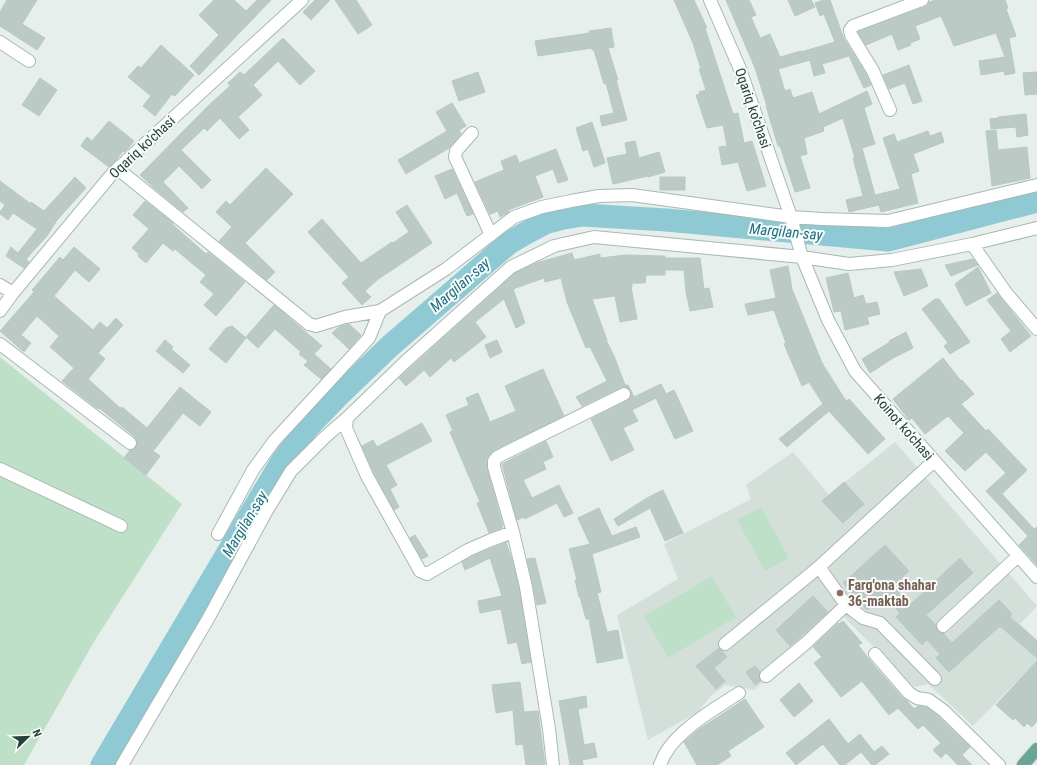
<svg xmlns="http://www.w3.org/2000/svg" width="1037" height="765" font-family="'Roboto Condensed',sans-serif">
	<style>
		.built { fill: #d4dfda }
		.green { fill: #bfe0c8 }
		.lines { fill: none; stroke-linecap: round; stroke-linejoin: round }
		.river { stroke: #8ec9d4; stroke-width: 23 }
		.building { fill: #bbcac4; stroke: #b8c9c2 }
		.minor-casing { stroke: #a8b8b2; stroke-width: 14 }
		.major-casing { stroke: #c2cac8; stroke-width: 14 }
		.minor { stroke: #fff; stroke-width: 12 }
		.major { stroke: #6aa596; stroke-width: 12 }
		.education-dot { fill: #8d6e63; stroke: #f7fbf9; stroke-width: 1.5 }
		.labels { text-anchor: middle; stroke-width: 4; stroke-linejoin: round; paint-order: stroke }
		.street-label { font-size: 14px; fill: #24423a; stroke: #f7fbf9 }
		.education-label { font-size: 14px; font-weight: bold; fill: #785e54; stroke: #f7fbf9; text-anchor: start }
		.water-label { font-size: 15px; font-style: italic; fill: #1c6f80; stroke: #f7fbf9 }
	</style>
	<rect width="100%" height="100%" fill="#e6efeb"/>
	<path class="built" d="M895 442 1037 606 1020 624 1037 640V661L973 726 928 684 913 687 841 614 754 690 725 685 710 697 698 712 648 740 617 615 678 579 664 544 751 499 746 485 793 452 829 495Z"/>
	<path class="green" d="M0 357 182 504 95 640 24 765H0Z
		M761 507 789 558 765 571 737 520Z
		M712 576 736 617 668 658 644 616Z"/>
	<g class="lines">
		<path class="river" d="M102 765 281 463 308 427 339 395 390 346 509 243 526 233 545 223 564 218 583 215 666 220 888 240 1037 201"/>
	</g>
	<path class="building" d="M7 0H37L22 24 45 38 37 50 0 26V12Z
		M214 0H234L246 11 257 0H271L199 75 190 66 219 35 199 15Z
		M315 0H330L311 20 303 12Z
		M335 0H356L372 25 358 34Z
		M674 0H694L707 28H705L733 114 738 113 744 143 752 141 766 186 747 191 738 162 722 165 719 147 727 146 723 125 707 128 696 95 700 94 699 92 706 90 699 69H701L693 43Z
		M726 0H749L756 15 751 17 760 38 770 34 780 57 801 51V52L835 42 824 14 820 16 815 3 823 0H830L844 39 866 74 871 85 864 88 849 56 822 64 825 73 814 76 810 60 778 69 785 91 790 89 793 98 812 92 819 114 867 91 872 104 864 108 875 144 862 148 875 195 900 189 883 138 894 134 897 142 928 131 930 136 941 132 944 142 913 154 919 171 911 174 918 203 881 212 879 205 849 212 846 200 863 196 853 158H855L843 118 823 127 824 131 804 138 807 154 800 156 810 188 795 192 780 146H778L766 106H767L755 68Z
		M788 0H811L815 7 795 16Z
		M936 0H1005L1008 8 1006 9 1016 36 1009 38 1015 73 1005 75 1004 71 981 75 979 61 1005 57 996 33 954 46 941 16 915 26 920 39 910 43 911 45 898 50 892 34 866 45 858 32 925 7 928 5 929 2Z
		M611 28 614 47 608 48 618 80H616L627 120 602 126 600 116 614 113 606 83 604 84 594 50H592V48L538 56 535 41 590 33 589 31Z
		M283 38 315 71 300 85 278 61 253 85 262 95 238 117 249 130 239 139 220 118 207 131 204 128 181 150 211 180 202 189 179 166 163 182 188 208 183 212 154 188 140 175 208 106 230 86 228 83 240 72 244 75Z
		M161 45 194 75 175 96 172 94 155 116 143 106 151 96 128 77 138 66 141 68Z
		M909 65 922 101 913 104 905 83 889 89 883 75Z
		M478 72 485 92 459 101 452 81Z
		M1037 72V94L1025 95 1023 73Z
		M40 78 57 90 39 116 22 105Z
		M452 103 466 126 459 130 461 134 449 148 406 174 398 160 447 131 436 112Z
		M1026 114 1028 135 1017 137 1016 127 991 129 990 119 998 118V117Z
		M109 121 134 141 125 152 123 151 116 160 109 167 81 146 87 137 92 141Z
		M592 122 605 163 594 167 588 149 583 151 576 128Z
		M996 130 998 150 1027 147 1030 178 992 186 986 131Z
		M635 141 639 158 659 152 665 172 648 177V176L613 184 607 158 627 154 625 143Z
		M556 149 568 180 558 183 553 169 535 176 543 197 508 210 509 212 500 217 498 211 490 214 475 182 504 170 501 161 516 155 519 163Z
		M266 168 293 194 245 243 275 272 267 280 219 241 232 227 216 212 226 201 230 205Z
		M452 169 473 214 467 216 457 193 445 199 435 176Z
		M75 177 86 188 57 220 47 236 26 259 29 262 24 268 6 256 11 247 18 253 37 229 13 213 8 220 0 214V212L5 205 0 201V181L31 204V202L44 211Z
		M660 177H685V190H660Z
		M145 201 173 223 172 224 206 254 208 252 245 282 216 316 204 305 214 294 200 282 206 275 175 249 173 251 163 243 146 263 138 256 139 254 132 248 149 229 133 215Z
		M407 205 432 243 377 280 365 291 371 297 362 305 342 283 349 277 308 232 322 219 361 263 392 242 393 243 409 232 396 212Z
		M74 247 100 269 89 282 75 270 54 296 93 330 100 322 107 328 116 318 123 325 98 353 105 359 88 379 120 408 122 407 147 428 180 387 211 412 200 426 183 413 153 451 160 456 146 475 124 458 130 450H133L136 447 137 441 135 437 99 408 98 409 62 381 74 368 50 347 59 336 37 316 21 335 31 343 24 352 0 331 34 292 32 290 60 257 63 260Z
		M572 253 574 260 600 254V258L626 255 665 256V258H700L704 289 709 288 713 307 690 311 686 292 684 270H665V275H646L645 283H632V287H631L637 319 620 322 615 296 592 299 607 340H606L614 356 625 385H628L634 397 661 384 666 394 674 390 693 431 675 439 656 398 632 410 638 421 623 428 634 450 611 461 591 419 628 400 630 398 631 394V391L628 388 624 387H621L582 406 576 397 607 381 590 347 586 348 567 302 561 278 545 282 544 278 513 289 525 323 516 328 504 299 475 322 486 337 454 362 451 358 430 377 424 370 406 386 399 378 515 273 536 263Z
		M973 259 978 265 951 276 945 265Z
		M788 266 792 289 822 363 846 401 849 399 885 439 868 454 829 411 787 447 779 439 823 404 809 382 802 386 784 344 786 343 774 310 748 315 745 304 776 298 770 270Z
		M978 267 991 293 966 306 955 284Z
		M921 269 928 286 904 296 894 272Z
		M848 273 854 298 863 295 866 304 877 302 880 314 867 317 869 324 845 330 841 311 834 312 826 278Z
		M997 293 1031 336 1010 352 1001 339 1011 331 987 300Z
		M935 299H939L970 342 950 354 944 346 948 343 922 309Z
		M274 305 322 346 312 356 314 354 331 369 321 379 304 365 308 361 299 354 301 352 275 329 258 348 246 337Z
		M349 324 361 335 349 349 332 333 339 327Z
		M232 326 246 338 226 363 209 349 226 328Z
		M906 332 913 348 893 358 870 373 862 359 890 342 889 341Z
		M165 340 173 347 171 349 190 365 183 373 156 351Z
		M497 340 502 352 490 358 485 345Z
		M943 358 961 381 962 380 974 394 961 404 986 431 988 429 1027 470 1002 494 1034 529 1037 527V565L1019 545 1028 536 986 491 1006 473 986 452 965 471 945 451 964 433 948 416 925 434 912 418 909 420 893 399Z
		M543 369 564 416 494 450 488 456 486 461 487 469 503 526H502V528L489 533 477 503 480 502 450 432 453 431 446 415 469 405 466 398 478 393 490 422 516 411 505 386Z
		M422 423 432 441 386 465 397 485 390 489 399 507 394 510 374 473 362 446 373 440 377 447Z
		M546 441 553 457 543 462 546 469 523 480 532 498 559 485 573 513 564 517 557 503 525 519 524 517 517 520 502 464Z
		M844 482 864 504 843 523 822 501Z
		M663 490 683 533 665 541 650 508 618 526 614 519 647 498Z
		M599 508 612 536 636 527 640 537 592 554 601 592 597 593 607 632 618 630 623 658 597 663 589 619H586L580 597H579L575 580H577L569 549 590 544 578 518Z
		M415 535 428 556 422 559 410 538Z
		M506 542 513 563 519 588 531 662 522 664 517 642 508 644 501 609 480 613 478 601 502 596 490 558 465 570 462 562 471 557Z
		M885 545 909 571 893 586 910 605 960 558 973 573 926 615 936 625 937 631 940 633H943L952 643 999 600 1012 614 1010 617 1037 641V658L1000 626 949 672 936 658 940 654 927 640 922 645 896 617 900 613 883 595 867 610 843 583Z
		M535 558 546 603 537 605 533 585 527 559Z
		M813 596 828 612 790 646 776 630Z
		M843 621 862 643 858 645 873 664 903 698 907 701 914 709 918 706 926 707 939 717 970 747 962 755 972 765H958L946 753 941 758 933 750 941 743 923 725 918 729 898 708 889 715 862 681 841 697 814 663 822 657 813 647 838 623 839 624Z
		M719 648 727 657 714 668 725 681 716 689 696 666Z
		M1037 661V721L1032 727 1027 723 1024 727 1015 718 1013 720 996 705Z
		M755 666 760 672 759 677 760 681 755 685 746 672Z
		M520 682 524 712 538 711 545 765H526L523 744 516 745 513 710 496 713 492 685Z
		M799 683 813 701 794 717 780 700Z
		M586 696 587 707 578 709 584 745 594 743 597 757 582 760 583 765H570L559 701Z
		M745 699 764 727 728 751 731 756 717 765H697L684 742 698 730Z
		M829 719 848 744 860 734 874 752 882 746 889 754 875 765H872L861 752 845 765H840L823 744 796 765 786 753Z"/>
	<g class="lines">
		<g class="minor-casing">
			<path id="minor" d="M710 0 740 69 791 217 802 257 828 320 855 371 1037 577
				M0 42 29 61
				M890 110 873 71 851 35 850 30 853 26 922 0
				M472 133 456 151 455 157 491 235
				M118 169 309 324 316 326 345 317 380 311 446 269 514 217 542 207 571 201 599 196 632 195 791 217 822 219 888 221 1037 185
				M1037 228 972 244 1007 294 1037 329
				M0 285 13 293
				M0 311 13 293 112 174 302 0
				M0 344 130 443
				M0 469 121 526
				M513 532 491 540 468 550 427 574 420 571 367 476 346 428 347 418 405 362 511 267 554 246 594 237 802 257 849 264 892 260 972 244
				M218 534 253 470 274 441 369 338 380 311
				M819 567 846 605 863 618 880 623 935 679
				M943 626 1018 556
				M725 644 819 567 934 461
				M875 654 909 693 917 698 929 700 944 711 999 765
				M766 676 806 643 846 605
				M122 765 208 619 266 512 291 471 325 437 347 418
				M553 765 549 729 526 587 513 532 494 467V461L497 457 624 394
				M660 765C662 761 663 757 665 754 679 729 716 708 739 693"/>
		</g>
		<g class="major-casing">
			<path id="major" d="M1023 765 1037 749"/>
		</g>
		<use href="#minor" class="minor"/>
		<use href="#major" class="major"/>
	</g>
	<circle class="education-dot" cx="840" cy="593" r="4"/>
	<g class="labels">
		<g class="street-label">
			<text transform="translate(753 108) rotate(71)" y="5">Oqariq ko'chasi</text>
			<text transform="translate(142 147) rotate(-43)" y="5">Oqariq ko'chasi</text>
			<text transform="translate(904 427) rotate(49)" y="5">Koinot ko'chasi</text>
		</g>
		<g class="education-label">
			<text x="848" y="590">Farg'ona shahar<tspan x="848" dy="16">36-maktab</tspan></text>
		</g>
		<g class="water-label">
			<text transform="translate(786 232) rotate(5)" y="5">Margilan-say</text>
			<text transform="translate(460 285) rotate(-41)" y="5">Margilan-say</text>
			<text transform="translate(245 524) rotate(-59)" y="5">Margilan-say</text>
		</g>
	</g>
	<g transform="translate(28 737) rotate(67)" stroke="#f7fbf9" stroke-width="3" paint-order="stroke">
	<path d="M0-3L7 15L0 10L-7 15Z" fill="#24423a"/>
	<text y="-6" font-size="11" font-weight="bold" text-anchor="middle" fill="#24423a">N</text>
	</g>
</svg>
